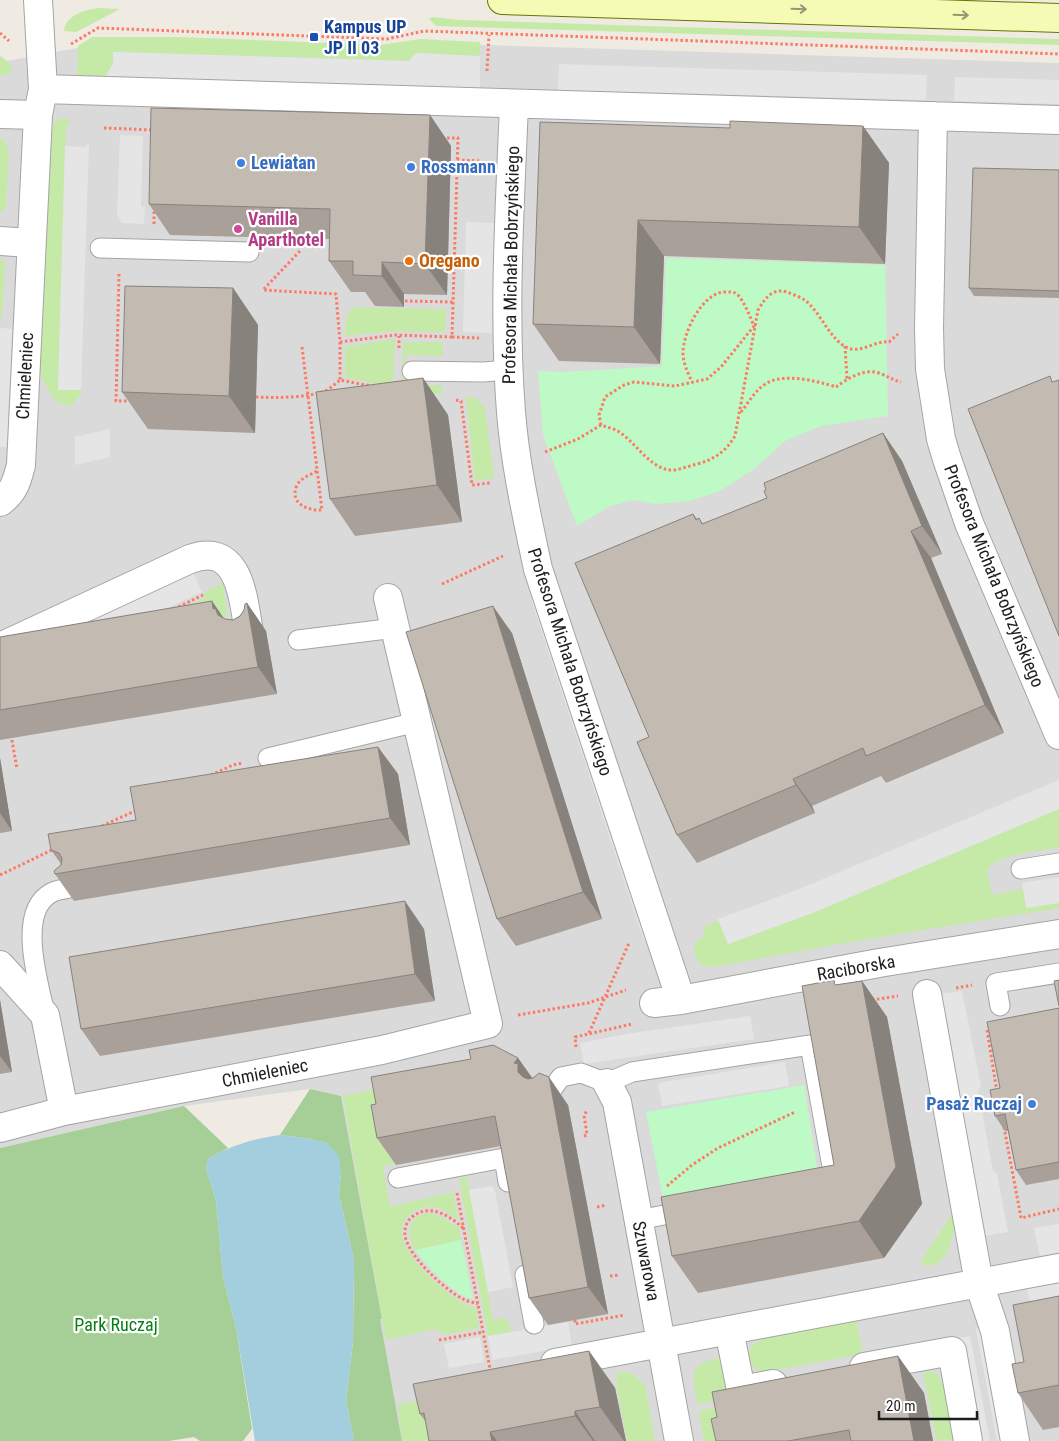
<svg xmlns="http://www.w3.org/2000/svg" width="1059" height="1441" font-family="'Roboto Condensed',sans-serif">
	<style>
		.residential { fill: #dbdada }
		.grass { fill: #c5eaa7 }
		.forest { fill: #a5cf96 }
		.park { fill: #befac5 }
		.parking { fill: #e5e5e5 }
		.water { fill: #a2cede }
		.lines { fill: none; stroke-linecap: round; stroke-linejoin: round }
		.lane-casing { stroke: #a4a4a4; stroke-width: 21 }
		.street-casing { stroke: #a4a4a4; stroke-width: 30 }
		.secondary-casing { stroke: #657602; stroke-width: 30 }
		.path { stroke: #fd7a65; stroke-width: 3; stroke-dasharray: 2.5 2.5; stroke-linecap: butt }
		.lane { stroke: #fff; stroke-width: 19 }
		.street { stroke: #fff; stroke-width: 28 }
		.secondary { stroke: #f5fbb4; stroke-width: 28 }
		.wall { fill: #a8a099 }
		.shaded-wall { fill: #88827d }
		.building { fill: #c3bab2; stroke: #88827d }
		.oneway { stroke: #949770 }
		.transit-dot { fill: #1a4fb4; stroke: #fff; stroke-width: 2 }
		.shop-dot { fill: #3f7fe0; stroke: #fff; stroke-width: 2 }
		.hotel-dot { fill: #d1479c; stroke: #fff; stroke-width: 2 }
		.food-dot { fill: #e8710a; stroke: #fff; stroke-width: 2 }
		.labels { text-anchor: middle; stroke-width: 4.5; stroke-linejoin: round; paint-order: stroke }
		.transit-label { font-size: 18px; font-weight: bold; fill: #164399; stroke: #fff; text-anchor: start }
		.shop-label { font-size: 18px; font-weight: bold; fill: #366cbe; stroke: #fff; text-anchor: start }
		.hotel-label { font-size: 18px; font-weight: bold; fill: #b23c85; stroke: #fff; text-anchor: start }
		.food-label { font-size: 18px; font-weight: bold; fill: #c56008; stroke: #fff; text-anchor: start }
		.street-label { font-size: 18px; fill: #1d1d1d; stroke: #fff }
		.park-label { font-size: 18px; fill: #097d17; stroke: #fff }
	</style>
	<rect width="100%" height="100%" fill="#efebe2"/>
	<path class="residential" d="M419 43 1059 63V1441H402L380 1319 382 1318 341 1096 310 1089 184 1106 0 1148V56L7 61 88 46 382 47Z"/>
	<path class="grass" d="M98 8 120 9 76 32 64 31C66 15 84 10 98 8Z
		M433 17 460 20 1059 39V45L436 26 429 19Z
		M92 37H178L380 45 420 39 480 42V56L416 53 409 61 114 52 113 63 106 76 77 75 78 46Z
		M0 56 11 64 12 71 4 76 0 75Z
		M62 118 68 119 70 122 66 126 58 390H81L82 393 72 405 67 406 55 401 40 375 51 134 55 121Z
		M0 139 4 140 9 151 6 207 0 213Z
		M0 257 5 263 2 317H0Z
		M352 307 446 309 445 332 395 331 345 336 346 320Z
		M395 339 393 388 345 377V347Z
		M403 342H443V356L406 355 405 384 442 386V395L402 389Z
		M466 396 476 398 485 408 494 478 475 481Z
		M223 583 227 616 169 627 167 617 206 597 204 592Z
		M1059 809V848C1039 851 999 853 987 870L992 895 1023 889 1026 908 1059 903V908L861 940 714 967 701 965C691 954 691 943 705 935L703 927 719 921 728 944 810 914Z
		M415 1080 388 1131 394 1164 383 1166 390 1207 453 1192 458 1220C451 1215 444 1209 435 1207 419 1205 401 1216 402 1232 402 1255 440 1288 458 1300 463 1303 470 1306 476 1308L479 1328 445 1335 436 1329 386 1340 343 1096Z
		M467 1177 493 1320 504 1318C510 1321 510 1327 511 1332L488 1336 459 1178Z
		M429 1213 442 1217 459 1228 461 1240 415 1250C405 1233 407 1216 429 1213Z
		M952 1214 955 1228 948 1250 944 1258 937 1264 926 1266 920 1262Z
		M856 1321 863 1354 763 1372C743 1365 744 1346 763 1339Z
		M720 1358 727 1399 698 1404C692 1376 687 1364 720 1358Z
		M935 1371 945 1387 956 1439 937 1441 923 1373Z
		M617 1372 632 1373 645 1385 655 1441H627L617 1388Z
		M434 1397 442 1441H402L398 1405Z
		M734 1404 740 1441H704L699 1411Z"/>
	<path class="forest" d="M310 1089 341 1096 382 1319H380L402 1441H354L346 1401 353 1342 354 1260 339 1195 341 1173 327 1143 305 1138 280 1135Z
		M184 1106 228 1148 209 1158 206 1168 216 1201 223 1277 236 1328 252 1429 243 1441H200L194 1437 169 1441H0V1148Z"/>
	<path class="park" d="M666 258 885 265 888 416 821 426 785 441 754 469 720 491 690 501 655 504 634 500 610 506 577 526 543 435 538 371 564 372 662 366Z
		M804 1085 818 1174 664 1203 646 1112Z
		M461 1240 473 1299C456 1298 425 1264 415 1250Z"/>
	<path class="parking" d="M113 52 409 61 416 53 480 56V88L106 76 113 63Z
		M559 64 927 75 926 100 558 90Z
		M955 77 1059 80V104L954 101Z
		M120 135 143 136 141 207H145L144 224 122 223 117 214Z
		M89 143 81 390H58L65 146 85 147Z
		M466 222 494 223 492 333 463 332Z
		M0 328 12 329 7 447H0Z
		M110 429V457L75 465V437Z
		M192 570 202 592 113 633 70 627Z
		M542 595 655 938 644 941 531 599Z
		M1059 780V809L810 914 728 944 718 919 799 889Z
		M1059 877V903L1026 908 1022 883Z
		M962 991 981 1086 978 1091 993 1171 997 1174 1008 1232 983 1236 939 994Z
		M750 1016 754 1039 584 1064 580 1043 626 1034Z
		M785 1062 789 1086 662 1106 658 1083Z
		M492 1186 495 1191 513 1287 488 1292 469 1190Z
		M1059 1224V1252L1040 1256 1034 1228Z
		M1059 1283V1308L1032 1313 1027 1289Z
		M568 1322 572 1346 492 1360 488 1336Z
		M986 1327 1007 1441H997L976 1329Z
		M970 1336 990 1441H972L953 1339Z
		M480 1337 484 1362 449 1368 444 1344Z"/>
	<path class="water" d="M280 1135 305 1138 327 1143 339 1156 341 1173 339 1195 354 1260 353 1342 346 1401 354 1441H255L236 1328 223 1277 216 1201 206 1168 209 1158C233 1145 253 1139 280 1135Z"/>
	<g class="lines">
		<g class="lane-casing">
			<path id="lane" d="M100 248 249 252
				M412 371 483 372 508 370
				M298 640 395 628
				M268 758 417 722
				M1021 869 1059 863
				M1000 1006 996 983 1059 973
				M45 1014C39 984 16 912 51 893 57 890 64 889 70 888
				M548 1095 561 1077 581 1073 607 1083 632 1072 810 1045 835 1183 828 1184
				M398 1178 504 1158 508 1182
				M638 1220 690 1210
				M525 1275 534 1324"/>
		</g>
		<g class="street-casing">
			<path id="street" d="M43 89 1059 120
				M514 104C510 206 503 309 511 412 515 464 527 517 538 569L681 1000
				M0 114 38 115
				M933 116 929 328 930 369 941 439 947 459 969 523 1059 735
				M0 241 30 243
				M0 502C14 492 17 481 21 465L38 115 43 89 38 0
				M0 647 190 559C240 541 243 598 249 632
				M0 965 45 1015 64 1111
				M927 994 979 1283 995 1331 1015 1441
				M654 1003 681 1000 879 963 1059 934
				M607 1083 617 1102 679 1441
				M0 1128 64 1111 382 1050 488 1024 388 598
				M729 1330 741 1390 773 1384
				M555 1363 1059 1268
				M864 1367 952 1351 968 1441"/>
		</g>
		<g class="secondary-casing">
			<path id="secondary" d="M502 0 1059 18"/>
		</g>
		<path class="path" d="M0 33 9 41
			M71 44 98 28 387 39 424 31 1059 54
			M487 71 489 35
			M104 128 153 130
			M457 160 482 161
			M154 224V208
			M300 251 263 290 336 294 340 342V380
			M119 274 116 401H132
			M405 301 453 302
			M452 337 479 338
			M340 342 395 335 452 337 458 138H442
			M845 346 847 379
			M302 347 322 510C307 511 289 503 297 485 301 478 310 475 317 471
			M399 348V336
			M256 397C275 398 311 398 327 390 332 387 336 383 340 380L371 386
			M456 400 461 401 472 485 490 483
			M741 412C749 402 755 390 767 383 784 373 818 381 836 387 847 379 864 368 879 373 887 376 893 380 901 382
			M601 425 599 415 605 397 624 385 634 382 675 386 707 379 721 367 754 326C750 317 745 303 738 295 734 291 729 292 723 292 701 295 683 333 683 353 683 363 688 373 692 382
			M545 452 578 439 601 425C606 427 611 428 616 430 635 440 651 472 674 470 682 469 689 466 697 464 715 459 725 452 735 436L758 310C767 295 775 286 792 294 797 296 802 298 806 301 821 314 828 335 844 346 859 356 874 340 889 342L898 334
			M442 584 503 556
			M174 609 203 595
			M11 735 17 769
			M211 775 233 765 242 763
			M102 826 137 810
			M0 875 54 849
			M956 988 972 985
			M872 1000 898 996
			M518 1015 588 1003 626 990
			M987 1030 997 1092
			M589 1033 629 943
			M576 1047 575 1037 632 1024
			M1004 1127 1021 1218 1059 1209
			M584 1136 587 1135 584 1115 587 1111
			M667 1186 692 1165 718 1148 795 1112
			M457 1193 491 1374
			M597 1207 606 1205
			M463 1228C449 1215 429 1203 412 1217 407 1221 404 1228 405 1235 407 1255 445 1290 463 1299 468 1302 473 1302 478 1304
			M610 1276 619 1275
			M575 1320V1324L625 1315
			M439 1340 484 1332"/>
		<use href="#lane" class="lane"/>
		<use href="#street" class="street"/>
		<use href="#secondary" class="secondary"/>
	</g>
	<path class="wall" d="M430 115 451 146 447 295 404 294V307L375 306 365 292H351L329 261 330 239 170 235 149 204Z
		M863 126 889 163 885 264 664 256 660 364 559 361 533 324 730 128Z
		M1059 170V298L974 296 969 288Z
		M233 288 258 325 255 433 148 429 122 392Z
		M423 378 448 415 462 522 355 536 330 499Z
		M883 433 902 461 942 554 931 558 1004 733 886 783 881 776 812 806 815 813 697 863 677 835 649 737 693 514 697 519 699 518 703 524 767 498Z
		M212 601 224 619 233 620 240 616 244 610 247 603 266 631 277 694 0 740V637Z
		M512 633 602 919 516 946 497 919Z
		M378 747 398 774 410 845 74 901 55 874 61 864 51 850 136 820Z
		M0 758 12 831 0 833Z
		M424 929 435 1001 100 1056 81 1029Z
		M862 981 887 1017 922 1204 884 1258 698 1293 672 1256 834 1165 837 985Z
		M0 1000 12 1072 0 1074Z
		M1059 1008V1179L1026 1185 1016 1170 1008 1131H1005L995 1116 1000 1088Z
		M518 1058 532 1078 568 1105 608 1314 548 1325 529 1298 501 1146 396 1165 377 1138 376 1104Z
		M1059 1296V1427L1043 1430 1018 1393 1024 1362Z
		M589 1351 615 1388 626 1441H429L426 1422 420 1414Z
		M898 1356 924 1393 933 1441H716L717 1417Z"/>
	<path class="shaded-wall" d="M430 115 451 146 447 295 425 264Z
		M863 126 889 163 885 264 859 227Z
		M638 220 664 256 660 364 634 327Z
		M382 262 404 294V307L382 276Z
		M233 288 258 325 255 433 229 396Z
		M423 378 448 415 462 522 437 485Z
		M883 433 902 461 942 554 922 526Z
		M911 531 931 558 1004 733 985 705Z
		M212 601 231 629 213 609Z
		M247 603 266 631 277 694 258 667Z
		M493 606 512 633 602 919 583 892Z
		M378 747 398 774 410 845 390 818Z
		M0 758 12 831 0 813Z
		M793 779 812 806 815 813 796 785Z
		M405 901 424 929 435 1001 415 974Z
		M862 981 887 1017 922 1204 884 1258 859 1221Z
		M0 1000 12 1072 0 1056Z
		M518 1058 538 1086V1099L518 1072 514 1063Z
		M549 1077 568 1105 608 1314 588 1287Z
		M589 1351 615 1388 626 1441H624L600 1407Z
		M898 1356 924 1393 933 1441H914Z
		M575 1411 595 1441H593L575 1416Z
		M490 1432 497 1441H492Z"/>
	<path class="building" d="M151 108 430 115 425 264 382 262V276L353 275V261H329L330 209 149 204Z
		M730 121 863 126 859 227 638 220 634 327 533 324 540 122 730 128Z
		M973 168 1059 170V291L969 288Z
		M125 286 233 288 229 396 122 392Z
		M1050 376 1052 382 1059 380V636L968 409Z
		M423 378 437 485 330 499 316 392Z
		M883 433 922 526 911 531 985 705 866 756 863 748 793 779 796 785 677 835 637 742 649 737 575 563 693 514 696 520 699 518 702 524 767 498 764 491 766 490 764 483Z
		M212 601 213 609 215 608 218 615 225 619 233 620 240 616 244 610 245 604 247 603 258 667 0 710V637Z
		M493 606 583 892 497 919 406 632Z
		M378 747 390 818 55 874 54 871 61 865 62 858 59 853 51 850 48 834 136 820 130 787Z
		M405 901 415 974 81 1029 69 957Z
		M834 980 835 985 862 981 896 1167 859 1221 672 1256 661 1197 834 1165 802 986Z
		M1059 980V1006L1054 981Z
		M1059 1008V1162L1016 1170 1005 1114 995 1116 990 1090 1000 1088 987 1022Z
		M493 1045 518 1058 514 1063 518 1064V1072L523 1077 528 1079 533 1078 539 1073 549 1077 588 1287 529 1298 495 1116 377 1138 371 1105 376 1104 371 1077 471 1059 469 1050Z
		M1059 1296V1385L1018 1393 1012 1364 1024 1362 1013 1305Z
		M589 1351 600 1407 575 1411V1416L490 1432 492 1441H429L424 1413 420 1414 413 1384Z
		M898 1356 914 1441H851L849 1430 788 1441H716L711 1419 717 1417 712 1392Z"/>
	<defs><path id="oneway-shaft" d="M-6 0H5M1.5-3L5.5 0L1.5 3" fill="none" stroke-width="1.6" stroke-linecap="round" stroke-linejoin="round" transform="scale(1.25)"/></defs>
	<g class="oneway">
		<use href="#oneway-shaft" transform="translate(799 9) rotate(2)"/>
		<use href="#oneway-shaft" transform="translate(961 15) rotate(2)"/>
	</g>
	<rect class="transit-dot" x="309" y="32" width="10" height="10" rx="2.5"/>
	<g class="shop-dot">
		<circle cx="241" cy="163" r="5"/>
		<circle cx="411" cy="167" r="5"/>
		<circle cx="1032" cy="1104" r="5"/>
	</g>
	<circle class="hotel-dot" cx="238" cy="229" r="5"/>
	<circle class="food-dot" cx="409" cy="261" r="5"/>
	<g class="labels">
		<g class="transit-label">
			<text x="324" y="33">Kampus UP<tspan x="324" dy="21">JP II 03</tspan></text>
		</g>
		<g class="shop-label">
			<text x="251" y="169">Lewiatan</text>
			<text x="421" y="173">Rossmann</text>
			<text x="1022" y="1110" text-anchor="end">Pasaż Ruczaj</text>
		</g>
		<g class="hotel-label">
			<text x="248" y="225">Vanilla<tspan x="248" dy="21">Aparthotel</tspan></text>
		</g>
		<g class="food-label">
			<text x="419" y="267">Oregano</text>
		</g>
		<g class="street-label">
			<text transform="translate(511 265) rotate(-89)" y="6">Profesora Michała Bobrzyńskiego</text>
			<text transform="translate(25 376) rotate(-87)" y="6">Chmieleniec</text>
			<text transform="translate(994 576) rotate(68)" y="6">Profesora Michała Bobrzyńskiego</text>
			<text transform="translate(570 662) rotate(72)" y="6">Profesora Michała Bobrzyńskiego</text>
			<text transform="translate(856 968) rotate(-10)" y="6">Raciborska</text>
			<text transform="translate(265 1073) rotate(-11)" y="6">Chmieleniec</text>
			<text transform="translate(646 1261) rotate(79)" y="6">Szuwarowa</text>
		</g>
		<g class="park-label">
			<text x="116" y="1331">Park Ruczaj</text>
		</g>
	</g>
	<path d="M879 1411v8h98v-8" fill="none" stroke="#1d1d1d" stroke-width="2.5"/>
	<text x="886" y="1411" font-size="15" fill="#1d1d1d" stroke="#ffffff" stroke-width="4" paint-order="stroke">20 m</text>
</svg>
